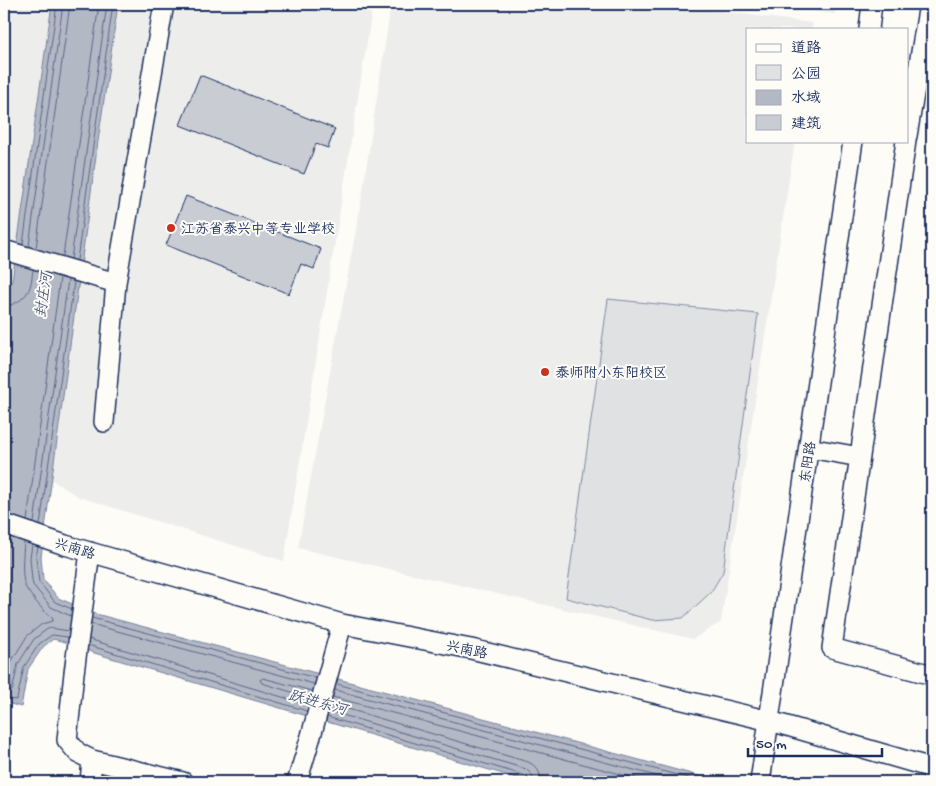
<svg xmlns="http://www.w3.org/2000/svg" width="936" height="786" font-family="'Gochi Hand','LXGW WenKai TC',sans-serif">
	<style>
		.built { fill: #edeeec }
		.green { fill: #e0e1e3; stroke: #7e88a0 }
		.water { fill: #b3b8c5; stroke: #76819c }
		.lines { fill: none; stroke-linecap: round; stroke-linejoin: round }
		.shore { stroke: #586687; stroke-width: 1 }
		.building { fill: #c9ccd3; stroke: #1b2f5e }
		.minor-casing { stroke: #1b2f5e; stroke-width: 22 }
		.minor { stroke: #fdfcf7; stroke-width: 19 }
		.poi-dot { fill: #c8321e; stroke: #fdfcf7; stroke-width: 2 }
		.labels { text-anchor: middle; stroke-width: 4; stroke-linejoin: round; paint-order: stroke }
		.poi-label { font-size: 14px; fill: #1b2f5e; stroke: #fdfcf7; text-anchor: start }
		.street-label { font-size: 14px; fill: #1b2f5e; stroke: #fdfcf7 }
		.water-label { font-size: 15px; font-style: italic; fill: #49587d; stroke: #fdfcf7 }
	</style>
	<rect width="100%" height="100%" fill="#fdfcf7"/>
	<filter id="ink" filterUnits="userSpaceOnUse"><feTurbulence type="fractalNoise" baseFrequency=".02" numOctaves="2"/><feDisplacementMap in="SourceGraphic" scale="10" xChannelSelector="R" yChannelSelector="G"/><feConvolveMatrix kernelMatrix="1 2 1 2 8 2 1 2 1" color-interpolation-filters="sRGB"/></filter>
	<g filter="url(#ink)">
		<path class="built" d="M4 4H373L284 561 79 497 4 451Z
			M391 4H664L813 23 812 29H747V141H795L721 622 693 639 298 548 362 196Z
			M761 4H836L835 14Z"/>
		<path class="green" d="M608 299 758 314 723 572 711 592 683 618 652 620 566 598Z"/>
		<path class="water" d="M52 4H118L98 141 41 557 43 579 58 598 96 614 714 780V782H530L91 652 73 644 53 639 43 647 28 669 21 707 4 702V334L5 323 4 322V289L12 281Z"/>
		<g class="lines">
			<path class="shore" d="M23 244 57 4
				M29 246 63 4
				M36 248 70 4
				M63 256 99 4
				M71 259 107 4
				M77 260 113 4
				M4 306C15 306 27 297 30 287 32 281 32 275 33 270
				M27 521 60 278
				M34 523 68 280
				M40 525 74 282
				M32 545 30 558 32 580 33 585 51 607 71 616
				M38 547 36 557 39 582 55 602 72 609
				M92 618 316 678
				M91 624 314 684
				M89 639 95 641 309 705
				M88 645 307 711
				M4 684 6 682 11 662 27 636 42 624 52 621 53 619C51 616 47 614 44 611 39 605 28 593 25 586 21 574 23 555 24 542
				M337 684 703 782
				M335 690 679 782
				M4 692H10L12 691 18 664 34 639 46 630 50 628 69 631
				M333 697 650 782
				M4 698 15 700 17 699 24 667 39 644 52 635 68 637
				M311 698 262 683 260 680 263 678 312 691
				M331 704 528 762C537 766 541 773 541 782
				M329 711 526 769 532 775 534 782
				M327 717 523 775 527 778 528 782"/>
		</g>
		<path class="building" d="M200 75 335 129 328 148 316 144 304 174 180 125Z
			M186 196 321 249 314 269 301 264 289 294 166 245Z"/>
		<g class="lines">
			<g class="minor-casing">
				<path id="minor" d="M869 29 872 4
					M907 136 929 4
					M906 141 832 648 932 675
					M4 250 116 283
					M104 422 116 283 164 4
					M809 448 860 457
					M4 524 65 545 342 624 471 649 770 721 932 768
					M90 552 74 673 67 740 78 753 92 760
					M90 782 92 760 183 782
					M297 782 311 736 342 624
					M760 782 853 141"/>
			</g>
			<use href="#minor" class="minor"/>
		</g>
	</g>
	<g class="poi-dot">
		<circle cx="171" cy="228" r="5"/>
		<circle cx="545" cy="372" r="5"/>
	</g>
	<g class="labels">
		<g class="poi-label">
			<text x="181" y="233">江苏省泰兴中等专业学校</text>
			<text x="555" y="377">泰师附小东阳校区</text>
		</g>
		<g class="street-label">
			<text transform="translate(807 462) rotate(-82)" y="5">东阳路</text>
			<text transform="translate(75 548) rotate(17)" y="5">兴南路</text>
			<text transform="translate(467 649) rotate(12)" y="5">兴南路</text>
		</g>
		<g class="water-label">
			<text transform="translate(43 295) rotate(-82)" y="5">封庄河</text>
			<text transform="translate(318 702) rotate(15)" y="5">跃进东河</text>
		</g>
	</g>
	<rect width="936" height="786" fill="none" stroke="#fdfcf7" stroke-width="20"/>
	<rect x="10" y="10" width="916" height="766" fill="none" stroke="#1b2f5e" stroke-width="2" filter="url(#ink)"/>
	<rect x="746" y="28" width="162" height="115" fill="#fdfcf7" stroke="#a3aaba"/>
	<rect x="756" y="44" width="25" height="8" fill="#fdfcf7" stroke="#a3aaba"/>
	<text x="791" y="52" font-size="15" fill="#1b2f5e">道路</text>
	<rect x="756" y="65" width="25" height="15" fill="#e0e1e3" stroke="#a3aaba"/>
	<text x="791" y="78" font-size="15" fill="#1b2f5e">公园</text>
	<rect x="756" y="90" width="25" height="15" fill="#b3b8c5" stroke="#a3aaba"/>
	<text x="791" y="102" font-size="15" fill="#1b2f5e">水域</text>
	<rect x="756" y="115" width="25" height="15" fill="#c9ccd3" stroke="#a3aaba"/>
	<text x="791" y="128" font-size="15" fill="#1b2f5e">建筑</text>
	<path d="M748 748v8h134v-8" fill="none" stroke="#1b2f5e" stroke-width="2.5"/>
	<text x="756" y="748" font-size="15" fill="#1b2f5e" stroke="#fdfcf7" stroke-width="4" paint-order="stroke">50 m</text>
</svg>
